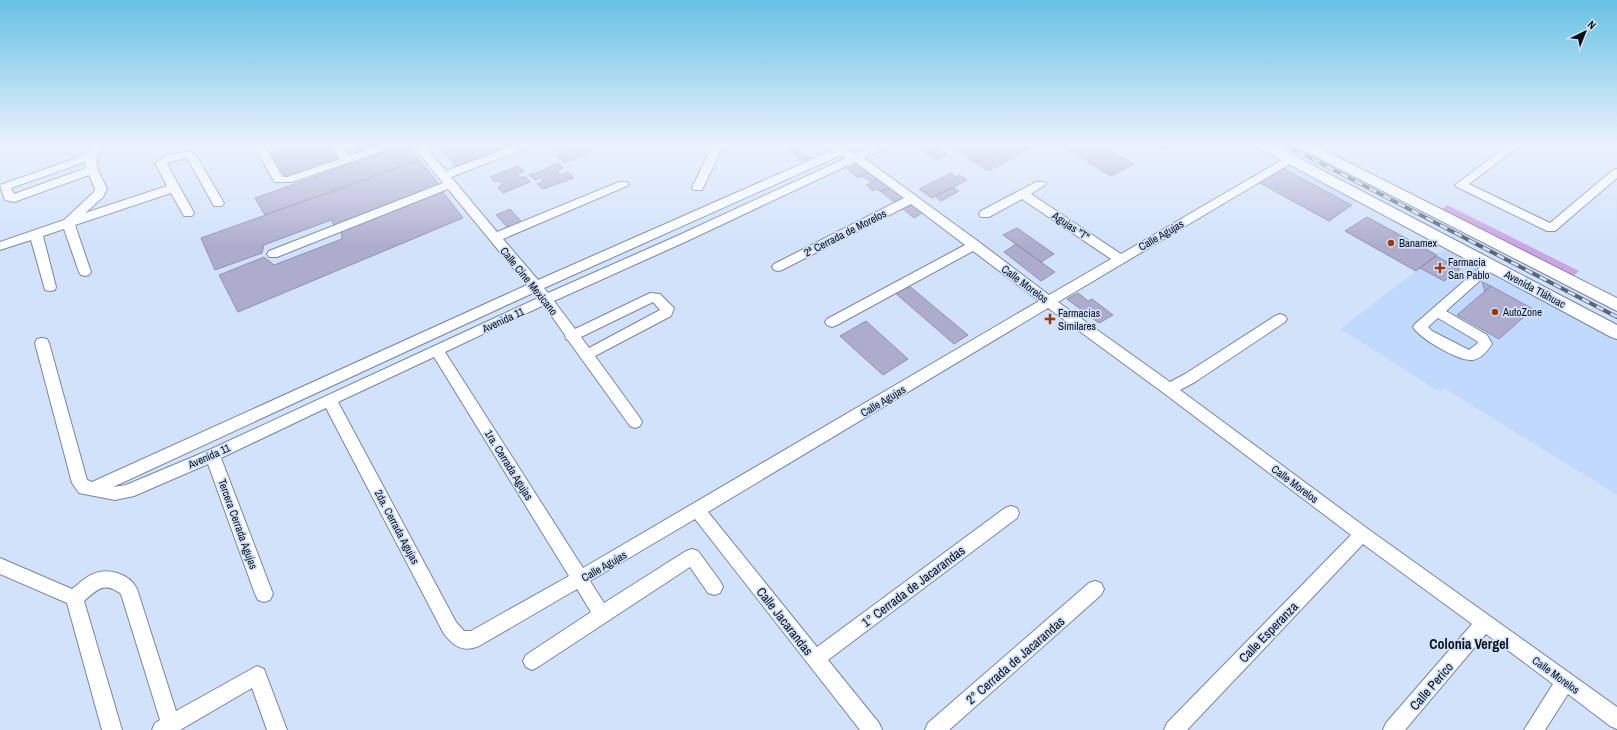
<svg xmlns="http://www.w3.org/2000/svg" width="1617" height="730" font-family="'Archivo Narrow',sans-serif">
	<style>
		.built { fill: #c1d9fd }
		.green { fill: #cfa2e4 }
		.building { fill: #adaccd; stroke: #9190af }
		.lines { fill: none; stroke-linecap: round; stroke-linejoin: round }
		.minor-casing { stroke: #7587a2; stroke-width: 2 }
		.major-casing { stroke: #7587a2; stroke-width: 2 }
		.minor { fill: #fff; fill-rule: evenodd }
		.major { fill: #fff; fill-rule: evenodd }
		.rail-casing { stroke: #5a6473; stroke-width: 4 }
		.rail { stroke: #d2e2fa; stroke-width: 2.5; stroke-dasharray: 8; stroke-linecap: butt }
		.poi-dot { fill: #9d3907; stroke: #d2e2fa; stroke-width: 1.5 }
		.labels { text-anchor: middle; stroke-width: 3.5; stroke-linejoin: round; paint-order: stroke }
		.street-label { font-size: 11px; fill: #080e18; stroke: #d2e2fa }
		.poi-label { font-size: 11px; fill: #080e18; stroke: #d2e2fa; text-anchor: start }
		.near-street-label { font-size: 13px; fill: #080e18; stroke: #d2e2fa }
		.near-neighbourhood-label { font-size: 14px; font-weight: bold; fill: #080e18; stroke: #d2e2fa }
	</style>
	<rect width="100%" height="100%" fill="#d2e2fa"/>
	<path class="built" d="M1292 163 1360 199 1329 221 1260 183Z
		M1449 246 1617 335V495L1444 388 1440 392 1340 329Z"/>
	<path class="green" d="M1447 205 1579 271 1571 278 1440 211Z"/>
	<path class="building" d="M299 144H326L338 159 284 179 268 155Z
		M352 144H376L358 151Z
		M407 144 419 160 265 215 255 198Z
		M437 144H515L456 166Z
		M558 144H577L588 146 592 150 565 163 556 156 567 151 564 149 555 151 551 147Z
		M913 144H929L947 155 937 160Z
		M945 144H979L1007 161 989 171Z
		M979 144H1020L1028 149 1007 161Z
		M1020 144H1038L1028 149Z
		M1058 144H1099L1134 164 1111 176Z
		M1154 144H1174L1165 150Z
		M795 148 809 158 802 161 789 150Z
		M420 160 441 187 335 227 331 220 264 245 262 253 215 270 201 238Z
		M558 163 563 168 557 171 561 175 568 172 574 178 543 189 537 184 544 181 540 178 535 180 529 175 547 169V168Z
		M859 163 872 171 858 178 847 169Z
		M518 166 524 171 517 174 519 177H526L530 182 503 193 498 187 503 184 500 181 495 182 490 177Z
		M1283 168 1351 205H1352L1329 221 1260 183Z
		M872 171 879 179 871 182 862 176Z
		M951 173 956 177 960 175 967 180 932 198 919 189Z
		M879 179 892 188 880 191 876 189 873 191 866 185Z
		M953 187 959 191 941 201 935 196Z
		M892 188 905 197 894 202 880 191Z
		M442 191 463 218 238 312 219 275 264 257 274 265 342 239 341 231Z
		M915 203 925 211 914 218 903 209Z
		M510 209 522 222 508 228 496 215Z
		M1367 217 1437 255 1416 271 1345 231Z
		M1017 228 1054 254 1041 262 1003 235Z
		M1016 244 1041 262 1055 272 1041 281 1004 252Z
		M1436 256 1460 269 1444 281 1420 268Z
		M1482 282 1491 286 1485 292Z
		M908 285 968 335 954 344 894 292Z
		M1491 286 1533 309 1499 339 1457 315Z
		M1078 293 1088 301 1092 299 1113 315 1099 323 1067 299Z
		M866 321 908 359 883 375 840 336Z"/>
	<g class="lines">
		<g class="minor-casing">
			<path id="minor" d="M95 144H105L96 159 98 170 107 189 103 197 85 213 167 186 155 163 166 156 190 151 195 154 224 203 222 206H214L187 158 173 161 167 164 194 213 192 216H184L171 193 75 225 91 272 89 275 85 276 81 275 79 272 64 229 43 236 56 287 55 290 50 291 45 290 31 240 0 250V242L64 220 94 192 95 189 89 175 14 202 5 200 0 185 88 154ZM85 162 86 168 14 194 11 188Z
				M253 144H263L283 177H287L340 159 330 144H340L349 156 384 144H399L398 146 292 182H275L273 180Z
				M412 144H423L446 171 518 144H532L531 146 451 177 497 232 619 182H627L629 184 627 186 503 239 538 280 833 150 826 144H838L855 154 877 144H890L889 146 864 158 979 242 1049 295 1111 259 1022 199 989 217H981L979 214 981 211 1036 182H1044L1046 184 1031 194 1121 254 1287 157H1295L1297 159 1295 161 1058 302 1170 382 1185 374 1275 316 1280 314 1285 316 1287 319 1285 322 1195 382 1180 390 1368 529 1617 707V729L1610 726 1568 694 1545 730H1524L1553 684 1486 634 1405 730H1383L1386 723 1472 624 1363 544 1187 730H1164L1167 723 1351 535 1165 394 1048 308 708 512 817 647 1005 508 1011 506 1017 508 1019 513 1017 518 828 660 879 723 882 730H860L695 519 590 581 604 603 686 551 692 549 698 551 720 581 723 587 720 593 714 595 708 593 690 567 538 667 532 670 526 667 523 661 526 655 591 612 577 589 479 646C463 653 454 646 444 634L326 408 221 458 273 594 270 600 264 602 258 600 255 594 208 464 134 496 115 500 79 493 72 483 35 343 37 339 42 338 47 339 49 343 87 480 92 482 527 285 448 189 277 257H269L267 254 269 251 443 183ZM841 155 846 158 677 236 548 293 544 288ZM855 162 904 198 774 264 772 267 774 270 778 271 782 270 911 204 965 245 827 319 825 322 827 325 832 327 837 325 973 251 1039 301 583 568 445 352 544 305 565 335 566 339 568 340 630 426 635 428 640 426 642 422 640 418 595 356 671 316 674 308 660 294 650 293 575 329 554 301 685 242ZM533 293 538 298 207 451 126 485 113 487ZM653 302 660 310 589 348 581 337ZM434 357 569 576 471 631H464L456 622 338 402Z
				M715 144H726L721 150 702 190H694L692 188 711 148Z
				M1510 144H1522L1469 184 1550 223 1613 170 1617 169V178L1555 231H1547L1457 187 1455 185Z
				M1490 261 1494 262 1496 265 1494 268 1446 311 1487 335 1492 344C1488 350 1481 359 1473 360 1460 362 1420 339 1413 327L1415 324 1486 262ZM1438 318 1477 341 1478 343 1469 350 1432 331 1428 327Z
				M0 558 72 589C79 584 85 577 93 574 108 567 130 574 137 589L176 711 257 666 264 669 287 730H267L252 688 180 730H152L155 723 160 720 121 594C104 581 97 590 84 601L122 730H102L67 603 0 574Z
				M1095 581 1101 583 1104 589 1101 595 949 730H925L928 723 1089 583Z"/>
		</g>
		<g class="major-casing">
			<path id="major" d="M1255 144H1272L1617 325V339L1611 337 1257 147Z
				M1295 144H1312L1617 298V311L1297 147Z"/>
		</g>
		<use href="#minor" class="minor"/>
		<use href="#major" class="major"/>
		<g class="rail-casing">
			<path id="rail" d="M1284 144 1617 317"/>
		</g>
		<use href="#rail" class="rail"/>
	</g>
	<linearGradient id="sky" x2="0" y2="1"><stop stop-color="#67c1e4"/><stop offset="0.59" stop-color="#ebf2fd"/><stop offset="1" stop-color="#ebf2fd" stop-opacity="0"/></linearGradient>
	<rect width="1617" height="246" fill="url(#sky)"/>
	<g class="poi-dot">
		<circle cx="1391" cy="243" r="4"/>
		<path d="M1438 262h4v4h4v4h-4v4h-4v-4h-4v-4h4z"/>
		<circle cx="1495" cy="312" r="4"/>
		<path d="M1048 313h4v4h4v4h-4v4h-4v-4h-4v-4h4z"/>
	</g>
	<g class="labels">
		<g class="street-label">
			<text transform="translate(1071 226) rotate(34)" y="4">Agujas "T"</text>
			<text transform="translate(845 233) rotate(-27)" y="4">2ª Cerrada de Morelos</text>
			<text transform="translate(1161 235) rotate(-30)" y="4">Calle Agujas</text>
			<text transform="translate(529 281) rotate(51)" y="4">Calle Cine Mexicano</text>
			<text transform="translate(1025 284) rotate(37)" y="4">Calle Morelos</text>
			<text transform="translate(1535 289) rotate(28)" y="4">Avenida Tláhuac</text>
			<text transform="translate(503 320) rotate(-25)" y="4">Avenida 11</text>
			<text transform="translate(883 401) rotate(-31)" y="4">Calle Agujas</text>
			<text transform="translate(209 456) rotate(-24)" y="4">Avenida 11</text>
			<text transform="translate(509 465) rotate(58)" y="4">1ra. Cerrada Agujas</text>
			<text transform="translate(1295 484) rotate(37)" y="4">Calle Morelos</text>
			<text transform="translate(238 524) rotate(70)" y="4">Tercera Cerrada Agujas</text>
			<text transform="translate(397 527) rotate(62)" y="4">2da. Cerrada Agujas</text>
			<text transform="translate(604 566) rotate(-30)" y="4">Calle Agujas</text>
			<text transform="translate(1556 675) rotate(36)" y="4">Calle Morelos</text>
		</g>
		<g class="poi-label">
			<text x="1399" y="247">Banamex</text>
			<text x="1448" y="266">Farmacia<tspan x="1448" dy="13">San Pablo</tspan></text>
			<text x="1503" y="316">AutoZone</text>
			<text x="1058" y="317">Farmacias<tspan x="1058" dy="13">Similares</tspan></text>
		</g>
		<g class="near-street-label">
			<text transform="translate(913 586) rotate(-37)" y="5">1° Cerrada de Jacarandas</text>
			<text transform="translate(785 621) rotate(52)" y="5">Calle Jacarandas</text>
			<text transform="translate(1268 632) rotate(-46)" y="5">Calle Esperanza</text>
			<text transform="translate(1015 660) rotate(-41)" y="5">2° Cerrada de Jacarandas</text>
			<text transform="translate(1431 686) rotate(-49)" y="5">Calle Perico</text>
		</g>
		<g class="near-neighbourhood-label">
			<text x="1469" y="649">Colonia Vergel</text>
		</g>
	</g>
	<g transform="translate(1585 32) rotate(43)" stroke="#d2e2fa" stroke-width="3" paint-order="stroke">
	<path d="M0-3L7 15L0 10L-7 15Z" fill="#080e18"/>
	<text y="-6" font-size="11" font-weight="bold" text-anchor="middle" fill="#080e18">N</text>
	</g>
</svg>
